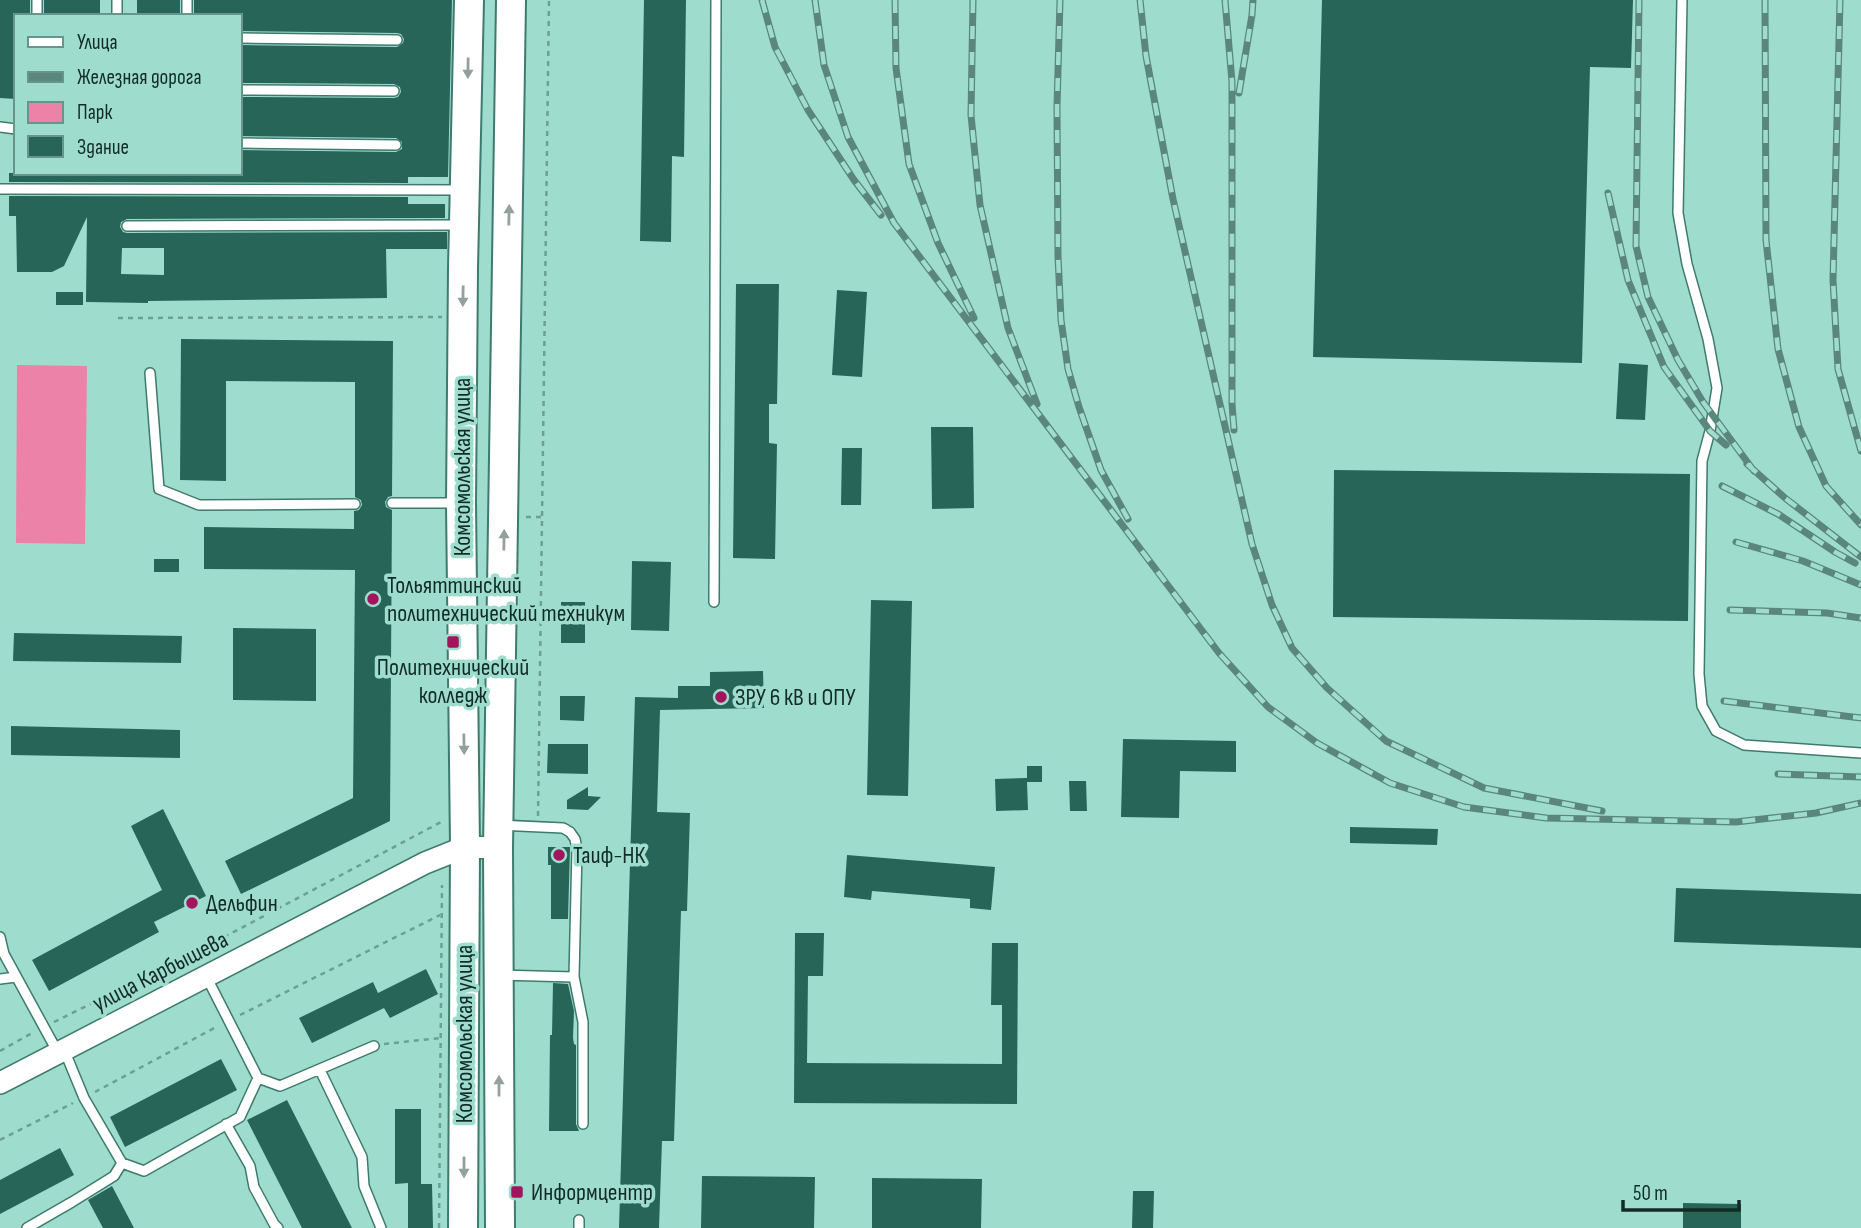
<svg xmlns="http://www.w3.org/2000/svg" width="1861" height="1228" font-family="'Sofia Sans Condensed',sans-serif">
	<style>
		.green { fill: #ed82a9 }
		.building { fill: #276558; fill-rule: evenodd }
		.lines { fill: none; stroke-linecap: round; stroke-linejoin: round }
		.service-casing { stroke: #3e7a6d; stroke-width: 12 }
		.tertiary-casing { stroke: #3e7a6d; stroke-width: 24 }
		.primary-casing { stroke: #3e7a6d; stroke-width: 32 }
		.path { stroke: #6d9f94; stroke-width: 2.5; stroke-dasharray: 5 5; stroke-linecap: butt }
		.service { stroke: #fff; stroke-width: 9 }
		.tertiary { stroke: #fff; stroke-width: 21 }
		.primary { stroke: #fff; stroke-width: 28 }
		.rail-casing { stroke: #5a867c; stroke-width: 7 }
		.rail { stroke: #9eddce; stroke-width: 4.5; stroke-dasharray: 13; stroke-linecap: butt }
		.oneway { fill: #94a09d }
		.poi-dot { fill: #a2145b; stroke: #9eddce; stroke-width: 2.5 }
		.labels { text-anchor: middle; stroke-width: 7; stroke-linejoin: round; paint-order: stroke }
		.street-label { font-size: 24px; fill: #122b26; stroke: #9eddce }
		.poi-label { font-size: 24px; fill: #122b26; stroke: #9eddce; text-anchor: start }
	</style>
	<rect width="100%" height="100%" fill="#9eddce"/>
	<path class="green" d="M17 365 87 366 85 544 16 543Z"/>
	<path class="building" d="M0 0H30V16H16V99L0 98Z
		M44 0H100V16H44Z
		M137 0H180V16H137Z
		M194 0H452L448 177H408V183L9 182V173H240V150L396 152 402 149V142L396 138 240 136V97L394 98 398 97 401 92 400 87 394 84 240 83V45L397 47 403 43 404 39 401 34 397 33 240 31V16H194Z
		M644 0H686L684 157 672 156 671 242 640 241Z
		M1322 0H1633L1631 68 1590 67 1582 363 1313 357Z
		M9 196 408 197V204H445V218L127 219 121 222 120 227 123 232 127 233 447 232V249H386L387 298 148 301V303L86 302 87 217 64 266 52 272H17L16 216H9ZM122 248H164V275L121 274Z
		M736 284H779L777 404H769V443L777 444 775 559 733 558Z
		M837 290 867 292 862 377 832 375Z
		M56 292H83V305H56Z
		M181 339 393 341 392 496 388 497 385 502 386 507 392 510 390 821 241 894 225 861 353 798 355 570 204 569V527L354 529V511L359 510 362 505 361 500 355 497V382L226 381V481L180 480Z
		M1619 363 1648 365 1645 420 1616 419Z
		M931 427H973L974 508 932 509Z
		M842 448H862L861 505H841Z
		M1334 470 1690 474 1688 621 1333 617Z
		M154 559H179V572H154Z
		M632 561 671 562 669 631 631 630Z
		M871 600 912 601 908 796 867 795Z
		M561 602H585V643H561Z
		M233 628 316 629V701L233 700Z
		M14 633 182 636 181 663 13 661Z
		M763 671 764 708 660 710 657 812 690 813 687 911H681L674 1141H662L659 1228H619L635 697 678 698V686H710V672Z
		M560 696H585L584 721 560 720Z
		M11 726 180 730V758L11 755Z
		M1123 739 1236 741V772L1180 771 1179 818 1121 817Z
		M548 744H588V774L547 773Z
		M1027 766H1042V782H1027L1028 810 996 811 995 779 1027 778Z
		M1069 781H1086L1087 811H1070Z
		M588 787V796L601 797 588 810 567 809V800Z
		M163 809 206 896 154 922 159 932 49 991 32 960 162 890 131 826Z
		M1350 827 1438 829 1437 845 1350 843Z
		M548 847H570L568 919H551V865H548Z
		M847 855 995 867 991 910 970 908V899L872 891 871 900 844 897Z
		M1676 888 1861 894V948L1674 942Z
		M795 933H824L823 976H808L807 1063 1002 1064V1005H991L992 943H1018L1017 1104 794 1103Z
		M426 969 438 994 390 1018 384 1008 312 1043 299 1018 373 982 378 993Z
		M553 983 568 984 574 1011 573 1038 574 1044 576 1045V1124L579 1131H549L550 1035H552Z
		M221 1059 237 1090 125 1147 110 1117Z
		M287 1100 352 1228H302L247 1120Z
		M395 1109H421V1184H432L433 1228H408V1183L395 1184Z
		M60 1148 74 1175 0 1214V1180Z
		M702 1176 815 1177 814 1228H701Z
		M872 1178 982 1179 981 1228H872Z
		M112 1186 134 1228H103L88 1200Z
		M1133 1191H1154L1153 1228H1132Z
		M1683 1203 1741 1204V1228H1683Z"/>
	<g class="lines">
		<g class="service-casing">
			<path id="service" d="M1682 0 1678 213 1687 264 1708 339 1717 388 1710 431 1702 461 1699 674 1702 706 1716 731 1744 745 1861 753
				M37 16V0
				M117 16V0
				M187 16V0
				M240 38 397 40
				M240 90 394 91
				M0 127 16 129
				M240 143 396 145
				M0 189 461 190
				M127 226 460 225
				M150 373 159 489 199 505 355 504
				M392 503H459
				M714 602 716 0
				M500 825 563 828 570 832 575 839 577 849 574 977
				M0 937 4 954 57 1051
				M500 975 574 977 583 1022V1124
				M206 976 258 1078 280 1086 374 1046
				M0 979 16 977
				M320 1070 362 1157 364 1186 381 1228
				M226 1124 250 1166 254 1187 274 1224 278 1228
				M122 1163 144 1171 240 1117 258 1078
				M27 1228 72 1202 114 1176 122 1163 84 1098 65 1052
				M579 1228V1220"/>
		</g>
		<g class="tertiary-casing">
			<path id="tertiary" d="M0 1083 425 863 465 847 498 848"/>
		</g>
		<g class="primary-casing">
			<path id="primary" d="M463 1228 465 847 461 503 463 268 469 0
				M500 1228 498 848 511 0"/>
		</g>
		<path class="path" d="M118 318 442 317
			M526 517H543
			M538 816 549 0
			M240 1015 440 915
			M54 1022 196 952 443 821
			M384 1044 440 1038
			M0 1051 32 1033
			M95 1092 218 1026
			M0 1140 73 1103
			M439 1228 442 885"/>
		<use href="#service" class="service"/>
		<use href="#tertiary" class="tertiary"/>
		<use href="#primary" class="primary"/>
		<g class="rail-casing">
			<path id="rail" d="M762 0 775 47 808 110 854 180 881 215
				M815 0 824 65 848 137 894 223 1219 653 1268 707 1317 743 1390 783 1464 807 1546 818 1736 822 1816 813 1861 803
				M895 0 896 68 909 164 938 243 974 318
				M973 0 971 115 980 205 1008 328 1037 404
				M1060 0 1057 106 1058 256 1061 320 1068 369 1079 407 1101 470 1128 519
				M1140 0 1146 56 1173 199 1252 544 1272 605 1292 648 1327 688 1386 741 1484 788 1602 811
				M1225 0 1232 82V404L1234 430
				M1639 0 1636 246 1648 297 1678 360 1703 402 1754 471
				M1765 0 1766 240 1778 349 1799 427 1826 486 1861 525
				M1840 0 1833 280 1838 369 1861 451
				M1239 93 1252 15 1253 0
				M1608 193 1628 280 1664 367 1710 431 1726 445
				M1747 464 1785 498 1861 557
				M1722 486 1778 514 1835 552 1855 563
				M1736 542 1803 561 1861 585
				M1730 610 1827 613 1861 618
				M1724 701 1861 718
				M1778 774 1861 777"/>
		</g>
		<use href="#rail" class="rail"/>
	</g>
	<defs><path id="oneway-solid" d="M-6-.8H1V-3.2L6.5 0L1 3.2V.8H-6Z" transform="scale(1.75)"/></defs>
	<g class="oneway">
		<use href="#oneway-solid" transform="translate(468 68) rotate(91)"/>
		<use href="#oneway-solid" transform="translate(509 215) rotate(-89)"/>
		<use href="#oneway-solid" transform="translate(463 296) rotate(91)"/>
		<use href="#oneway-solid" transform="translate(504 540) rotate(-89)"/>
		<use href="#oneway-solid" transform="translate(464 744) rotate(89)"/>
		<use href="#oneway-solid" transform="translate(499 1086) rotate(-90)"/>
		<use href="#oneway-solid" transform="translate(464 1167) rotate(90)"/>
	</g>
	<g class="poi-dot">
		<circle cx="373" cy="599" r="7"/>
		<rect x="446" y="635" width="14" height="14" rx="3.5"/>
		<circle cx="721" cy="697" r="7"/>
		<circle cx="559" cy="855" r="7"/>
		<circle cx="192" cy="903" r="7"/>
		<rect x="510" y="1185" width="14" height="14" rx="3.5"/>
	</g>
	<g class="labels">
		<g class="street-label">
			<text transform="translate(462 467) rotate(-90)" y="8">Комсомольская улица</text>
			<text transform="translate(160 971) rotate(-27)" y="8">улица Карбышева</text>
			<text transform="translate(464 1034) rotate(-90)" y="8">Комсомольская улица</text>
		</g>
		<g class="poi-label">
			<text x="387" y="593">Тольяттинский<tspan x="387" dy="28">политехнический техникум</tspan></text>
			<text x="453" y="675" text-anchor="middle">Политехнический<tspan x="453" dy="28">колледж</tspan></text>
			<text x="735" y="705">ЗРУ 6 кВ и ОПУ</text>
			<text x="573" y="863">Таиф-НК</text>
			<text x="206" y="911">Дельфин</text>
			<text x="531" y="1200">Информцентр</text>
		</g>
	</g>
	<rect x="14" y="14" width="228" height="161" fill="#9eddce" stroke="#66968b" stroke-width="2"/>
	<rect x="28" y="37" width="35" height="10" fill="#ffffff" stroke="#66968b" stroke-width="2"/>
	<text x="77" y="49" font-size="21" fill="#122b26">Улица</text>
	<rect x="28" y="72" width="35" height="10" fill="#5a867c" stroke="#66968b" stroke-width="2"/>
	<text x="77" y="84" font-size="21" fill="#122b26">Железная дорога</text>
	<rect x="28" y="102" width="35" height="21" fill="#ed82a9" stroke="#66968b" stroke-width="2"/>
	<text x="77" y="119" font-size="21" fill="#122b26">Парк</text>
	<rect x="28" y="136" width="35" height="21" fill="#276558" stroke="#66968b" stroke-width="2"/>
	<text x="77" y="154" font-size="21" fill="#122b26">Здание</text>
	<path d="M1623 1200v10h116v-10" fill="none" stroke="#122b26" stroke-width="3.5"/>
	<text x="1633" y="1200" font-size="21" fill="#122b26" stroke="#9eddce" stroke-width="5" paint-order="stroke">50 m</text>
</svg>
